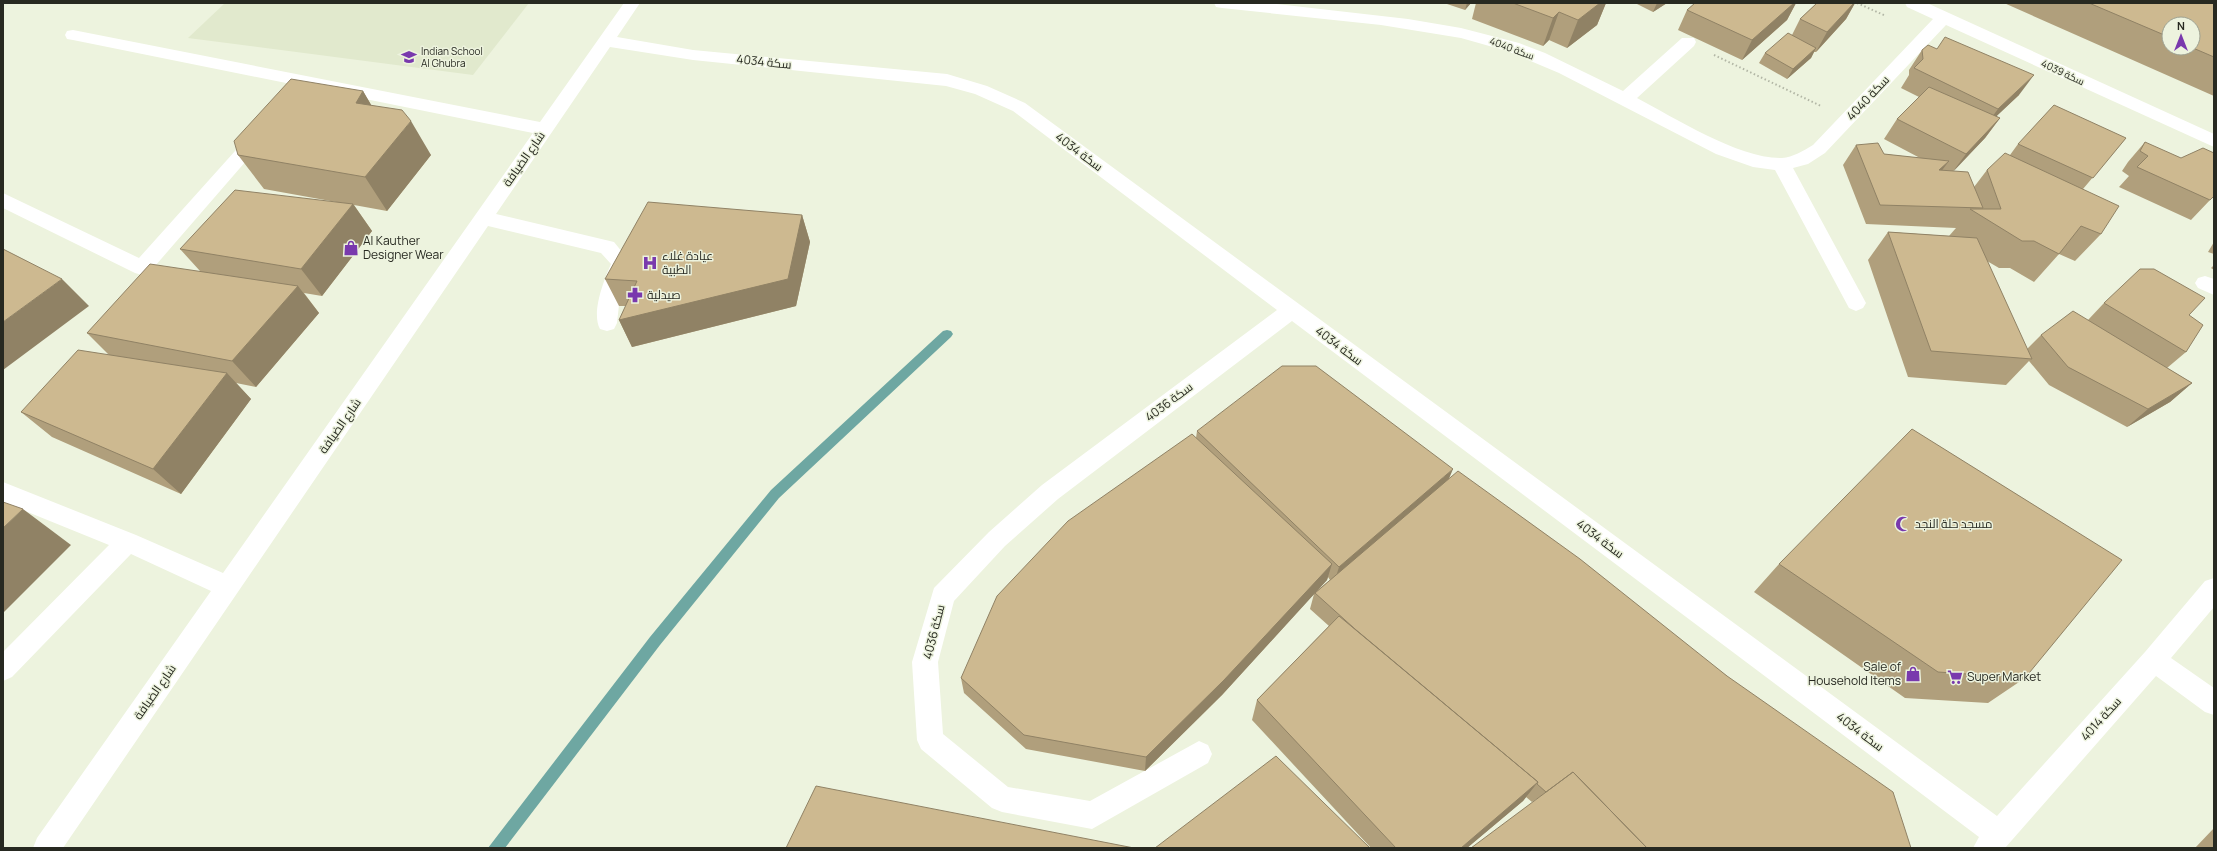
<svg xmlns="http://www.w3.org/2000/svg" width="2217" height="851" font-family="Manrope,Cairo,sans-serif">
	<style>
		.built { fill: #e1e9cd }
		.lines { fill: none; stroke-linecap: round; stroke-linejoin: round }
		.stream { fill: #6ea7a2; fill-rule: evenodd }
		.path { stroke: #b2b6a5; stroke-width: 2; stroke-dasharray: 1.5 2.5; stroke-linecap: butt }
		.minor { fill: #fff; fill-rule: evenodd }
		.wall { fill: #b09f7c; fill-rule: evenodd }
		.shaded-wall { fill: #908265 }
		.building { fill: #cdb990; stroke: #908265 }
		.labels { text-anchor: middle; stroke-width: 3; stroke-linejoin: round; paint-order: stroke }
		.far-street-label { font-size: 10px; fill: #272921; stroke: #edf3de }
		.far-poi-label { font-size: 10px; fill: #272921; stroke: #edf3de; text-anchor: start }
		.street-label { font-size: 12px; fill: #272921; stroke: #edf3de }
		.poi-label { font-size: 12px; fill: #272921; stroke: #edf3de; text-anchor: start }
	</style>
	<rect width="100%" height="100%" fill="#edf3de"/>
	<path class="built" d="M225 3H529L473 75 188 38Z"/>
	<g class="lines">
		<path class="stream" d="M947 330 951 331 953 334 951 337 779 498 660 645 505 848H488L650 637 771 490 943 331Z"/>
		<path class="path" d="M1857 3 1886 16
			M1714 55 1821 106"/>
		<path class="minor" d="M624 3H640L617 37 693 50 947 74 987 86 1025 103 1997 816 2145 652 2205 581 2214 578V607L2171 658 2214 688V715L2205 712 2156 676 2005 848H1973L1979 837 1292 321 1058 499 1005 546 954 601 938 662 943 734 1008 787 1090 801 1199 741 1208 745 1212 754 1208 763 1092 829 1002 812 992 808 921 749 917 740 912 662 934 588 989 532 1042 485 1277 310 1013 111 975 94 946 86 693 60 610 47 496 214 614 242 631 263 621 287 617 323 614 329 607 331 600 329C591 313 604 280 611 264L601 253 488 226 63 848H33L37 838 211 591 131 554 12 677 3 681V652L109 545 3 502V482L136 535 223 573 533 133 73 40 67 39 65 35 67 31 73 30 540 122Z
			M1214 3H1268L1408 19 1461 28 1519 43 1545 53 1623 91 1682 38H1694L1696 42 1694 46 1637 98C1675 118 1739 159 1782 158 1793 157 1803 151 1813 145L1933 19 1907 7 1905 3H1927L2214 134V147L1946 25 1825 153 1808 164 1793 168 1866 303 1863 308 1856 311 1849 308 1775 170 1753 167 1716 154 1559 73 1507 51 1461 38 1381 25 1222 8 1216 7Z
			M259 129 265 131 268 135 265 139 149 273 142 275 135 273 3 208V193L139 258 253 131Z
			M2205 276 2214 279V295L2198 288 2195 283 2198 278Z"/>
	</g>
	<path class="wall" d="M1444 3H1471L1465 10Z
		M1476 3H1606L1597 25 1567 48 1549 40 1543 46 1472 19Z
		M1635 3H1667L1653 12Z
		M1695 3H1796L1787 20 1742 60 1678 30 1687 10Z
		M1817 3H1855L1846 19 1816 52H1814L1811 58 1787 79 1759 63 1765 53 1792 35 1800 19Z
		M2004 3H2214V96ZM2169 24H2193V48H2169Z
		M1922 50 2019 95 1996 116 2000 118 1985 138 1953 171 1974 187 1987 170 2010 155 2018 144 2126 138 2083 189 2101 234 2075 261 2059 254 2034 282 2010 268H1999L1987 261 2027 349 2041 335 2088 320 2104 303 2189 315 2186 352 2167 368 2192 383 2170 402 2127 427 2049 385 2029 361 2006 385 1908 377 1868 260 1888 232 1949 236 1956 228 1866 224 1843 165 1856 145 1884 154 1920 158 1884 139 1897 119 1919 97 1901 88 1909 75V70Z
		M363 91 371 105 431 155 387 211 354 205 372 231 322 296 304 293 319 313 256 387 236 383 251 399 181 494 52 437 21 412 109 355 87 333 200 271 180 249 336 202 264 189 238 155Z
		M2145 142 2210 200 2191 220 2119 187 2129 176 2122 171 2128 162Z
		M802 215 810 242 796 306 632 347 619 320 626 306H619L605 279Z
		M2214 242V254L2208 252Z
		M2214 265V270L2211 268Z
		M1197 431 1449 479 1727 676 1532 802 1526 797 1523 801 1467 848H1371L1252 720 1257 700 1329 626 1310 609 1314 594 1222 695 1145 771 1026 749 964 693 961 678 1196 438ZM1328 577 1330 580 1318 590 1327 580Z
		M1779 564 2025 678 1988 703 1905 698 1754 592Z
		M2214 828V848H2195Z"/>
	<path class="shaded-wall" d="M1467 3H1471L1465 10Z
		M1600 3H1606L1597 25 1567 48 1578 20Z
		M1657 3H1667L1653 12Z
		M1794 3H1796L1787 20 1742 60 1752 40Z
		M1854 3H1855L1846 19 1816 52 1827 32Z
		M1559 12 1549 40 1543 46 1553 18Z
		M1816 48 1811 58 1787 79 1793 69Z
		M2034 75 2019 95 1983 129 1998 109Z
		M363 91 383 125 356 103Z
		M2000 118 1985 138 1951 174 1966 154Z
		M411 121 431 155 387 211 365 177Z
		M1949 161 1934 181 1939 170Z
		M353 204 372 231 322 296 301 269Z
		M802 215 810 242 796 306 632 347 619 320Z
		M62 279 89 306 3 370V322Z
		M298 286 319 313 256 387 232 361Z
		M227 373 251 399 181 494 153 469Z
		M2192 383 2170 402 2127 427 2148 409Z
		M1453 469 1446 486 1334 583 1339 567Z
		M23 509 71 545 3 613V528Z
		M1332 564 1327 580 1222 695 1145 771 1146 757Z
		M1538 782 1523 801 1467 848H1461Z"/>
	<path class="building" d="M1513 3H1600L1578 20 1559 12 1553 18Z
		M1695 3H1794L1752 40 1687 10Z
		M1817 3H1854L1827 32 1800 19Z
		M2089 3H2214V57L2193 48V24H2169V37Z
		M1788 33 1816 48 1793 69 1765 53Z
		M1945 37 2034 75 1998 109 1914 68 1923 59 1922 50 1928 45 1937 49Z
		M291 79 363 91 356 103 402 110 411 121 365 177 238 155 234 141Z
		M1929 87 2000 118 1966 154 1897 119Z
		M2054 105 2126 138 2093 178 2018 144Z
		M2145 142 2181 158 2203 148 2214 153V196L2210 200 2137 167 2148 156 2140 151Z
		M1878 143 1884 154 1949 161 1939 170 1968 172 1983 208 1880 205 1856 145Z
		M2005 153 2119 206 2101 234 2081 226 2059 254 2034 241H2022L1970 209H2001L1987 170Z
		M235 190 353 204 301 269 180 249Z
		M648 202 802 215 788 279 619 320 637 281 605 279Z
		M1888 232 1977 238 2032 359 1931 351Z
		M3 249 62 279 3 322Z
		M150 264 298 286 232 361 87 333Z
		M2140 269H2154L2205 298 2189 315 2203 325 2186 352 2104 303Z
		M2073 311 2192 383 2148 409 2068 367 2041 335Z
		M78 350 227 373 153 469 21 412Z
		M1282 366H1316L1453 469 1339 567 1197 431Z
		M1912 429 2122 560 2025 678 1938 672 1779 564Z
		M1192 434 1332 564 1224 680 1146 757 1024 735 961 678 997 596 1068 521Z
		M1458 471 1580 559 1727 676 1893 792 1911 848H1647L1573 772 1546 792 1537 784 1538 782 1355 629 1315 593Z
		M3 502 23 509 3 528Z
		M1339 616 1538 782 1461 848H1396L1257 700Z
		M1276 756 1370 848H1155Z
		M1573 772 1647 848H1471Z
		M816 786 1134 848H786Z"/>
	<defs>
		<g id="school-bare" transform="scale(1.2)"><path d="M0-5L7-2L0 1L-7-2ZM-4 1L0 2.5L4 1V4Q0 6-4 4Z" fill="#7939ad" stroke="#edf3de" stroke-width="2.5" paint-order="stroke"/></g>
		<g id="shop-bare" transform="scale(1.2)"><path d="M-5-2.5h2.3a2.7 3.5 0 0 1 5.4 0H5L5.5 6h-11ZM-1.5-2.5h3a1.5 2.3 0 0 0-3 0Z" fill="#7939ad" stroke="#edf3de" stroke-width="2.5" paint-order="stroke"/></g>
		<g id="hospital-bare" transform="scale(1.2)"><path d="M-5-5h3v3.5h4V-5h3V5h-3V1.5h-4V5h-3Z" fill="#7939ad" stroke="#edf3de" stroke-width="2.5" paint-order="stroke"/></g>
		<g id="pharmacy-bare" transform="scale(1.2)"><path d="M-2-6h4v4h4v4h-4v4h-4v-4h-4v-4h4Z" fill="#7939ad" stroke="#edf3de" stroke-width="2.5" paint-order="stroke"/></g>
		<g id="mosque-bare" transform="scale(1.2)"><path d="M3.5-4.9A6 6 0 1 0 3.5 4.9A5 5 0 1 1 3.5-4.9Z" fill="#7939ad" stroke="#edf3de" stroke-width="2.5" paint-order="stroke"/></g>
		<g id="supermarket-bare" transform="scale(1.2)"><path d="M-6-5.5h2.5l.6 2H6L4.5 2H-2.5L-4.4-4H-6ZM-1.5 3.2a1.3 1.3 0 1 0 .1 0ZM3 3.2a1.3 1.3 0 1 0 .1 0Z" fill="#7939ad" stroke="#edf3de" stroke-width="2.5" paint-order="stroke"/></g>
	</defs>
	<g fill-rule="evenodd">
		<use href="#school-bare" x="409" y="57"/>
		<use href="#shop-bare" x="351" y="248"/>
		<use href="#hospital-bare" x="650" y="263"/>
		<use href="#pharmacy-bare" x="635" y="295"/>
		<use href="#mosque-bare" x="1903" y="524"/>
		<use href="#shop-bare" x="1913" y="674"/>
		<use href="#supermarket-bare" x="1955" y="677"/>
	</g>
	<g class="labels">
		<g class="far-street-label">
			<text transform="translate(1512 48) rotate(20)" y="4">سكة 4040</text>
			<text transform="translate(2063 72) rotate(25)" y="4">سكة 4039</text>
		</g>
		<g class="far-poi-label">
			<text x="421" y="55">Indian School<tspan x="421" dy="12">Al Ghubra</tspan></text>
		</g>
		<g class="street-label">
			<text transform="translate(764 62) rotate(6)" y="4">سكة 4034</text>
			<text transform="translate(1868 98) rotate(-47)" y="4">سكة 4040</text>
			<text transform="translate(1079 152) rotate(37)" y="4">سكة 4034</text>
			<text transform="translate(524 159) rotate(-55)" y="4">شارع الضيافة</text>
			<text transform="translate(1339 346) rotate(37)" y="4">سكة 4034</text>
			<text transform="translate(1169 402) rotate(-37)" y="4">سكة 4036</text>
			<text transform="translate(340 426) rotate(-55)" y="4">شارع الضيافة</text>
			<text transform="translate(1600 539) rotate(37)" y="4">سكة 4034</text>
			<text transform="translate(934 632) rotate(-76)" y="4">سكة 4036</text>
			<text transform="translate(155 692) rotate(-55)" y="4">شارع الضيافة</text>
			<text transform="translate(2101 719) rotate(-48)" y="4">سكة 4014</text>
			<text transform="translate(1860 732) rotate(37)" y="4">سكة 4034</text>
		</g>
		<g class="poi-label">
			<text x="363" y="245">Al Kauther<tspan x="363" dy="14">Designer Wear</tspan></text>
			<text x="662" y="260">عيادة غلاء<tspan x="662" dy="14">الطبية</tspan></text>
			<text x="647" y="299">صيدلية</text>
			<text x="1915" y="528">مسجد حلة النجد</text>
			<text x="1901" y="671" text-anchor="end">Sale of<tspan x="1901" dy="14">Household Items</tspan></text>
			<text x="1967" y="681">Super Market</text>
		</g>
	</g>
	<rect width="2217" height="851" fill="none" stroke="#272921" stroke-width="8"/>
	<g transform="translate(2181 36)"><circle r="19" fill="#edf3de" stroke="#9ea292"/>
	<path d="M0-3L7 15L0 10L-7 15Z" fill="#7939ad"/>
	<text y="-6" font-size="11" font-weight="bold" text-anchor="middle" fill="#272921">N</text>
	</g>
</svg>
